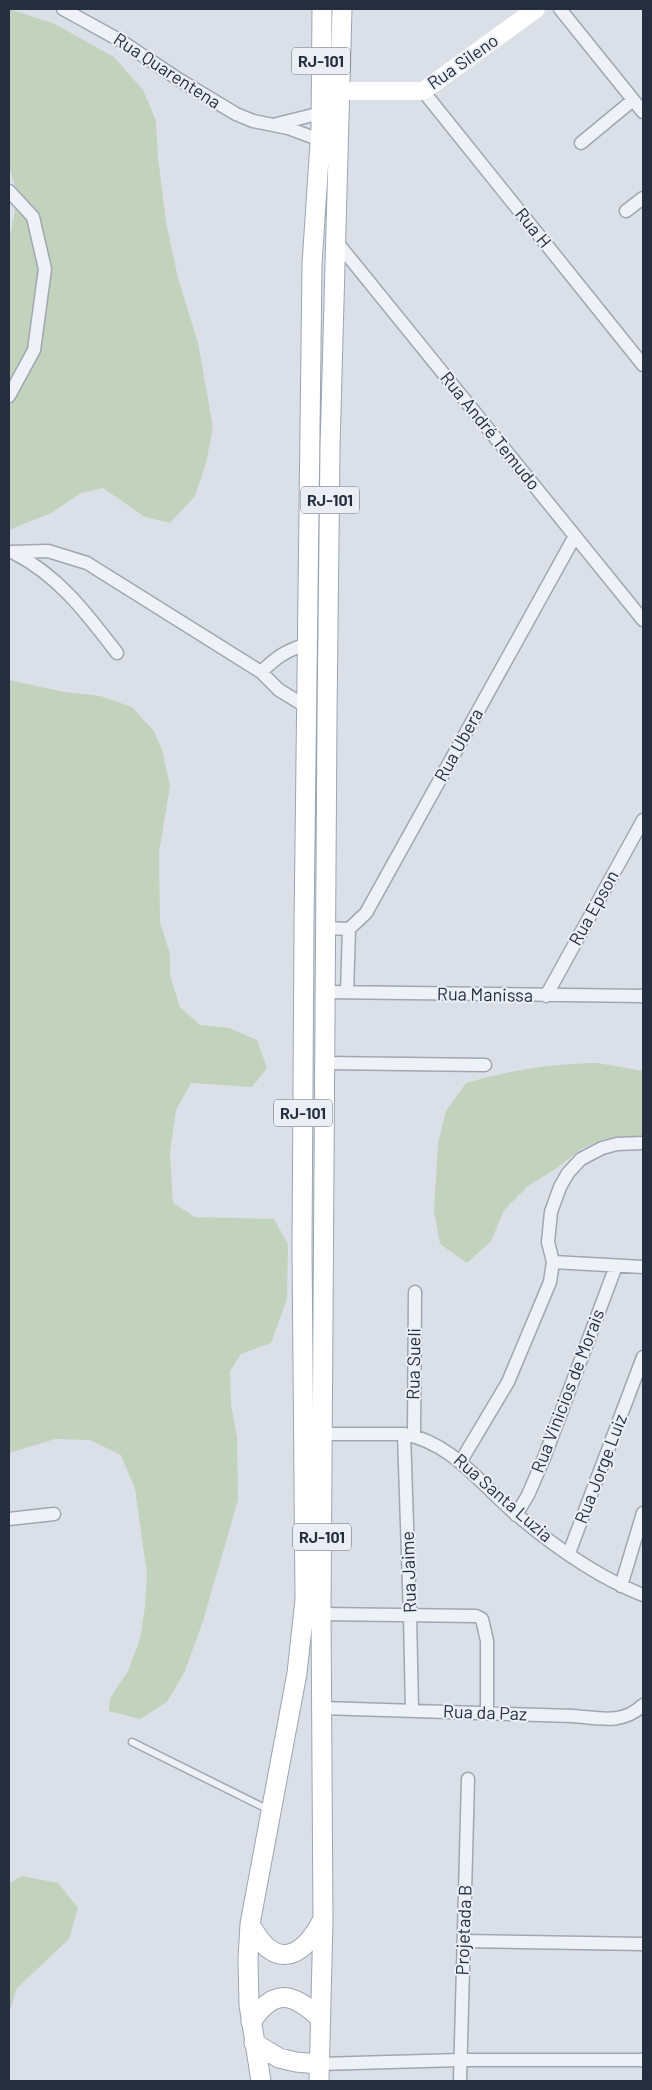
<svg xmlns="http://www.w3.org/2000/svg" width="652" height="2090" font-family="Barlow,sans-serif">
	<style>
		.green { fill: #c2d2bc }
		.lines { fill: none; stroke-linecap: round; stroke-linejoin: round }
		.lane-casing { stroke: #a0a7b2; stroke-width: 9 }
		.street-casing { stroke: #a0a7b2; stroke-width: 15 }
		.primary-casing { stroke: #9aa5b4; stroke-width: 21 }
		.lane { stroke: #eef1f6; stroke-width: 6 }
		.street { stroke: #eef1f6; stroke-width: 12 }
		.secondary { stroke: #fff; stroke-width: 18 }
		.primary { stroke: #fff; stroke-width: 19 }
		.labels { text-anchor: middle; stroke-width: 4; stroke-linejoin: round; paint-order: stroke }
		.shield { fill: #ebeff5; stroke: #606876; stroke-width: 1 }
		.shield-label { font-size: 16px; font-weight: bold; fill: #242e3f }
		.street-label { font-size: 18px; fill: #242e3f; stroke: #ebeff5 }
	</style>
	<rect width="100%" height="100%" fill="#dbe0e8"/>
	<path class="green" d="M9 9 55 24 114 57 143 90 156 121 158 157 166 222 178 278 198 343 213 427 206 463 195 496 170 523 145 517 103 488 81 493 51 513 9 530V240L18 196 9 166Z
		M9 680 64 692 100 696 132 707 154 731 162 750 170 786 159 852 160 922 170 954V976L180 1007 200 1025 229 1028 257 1040 267 1068 252 1087 191 1083 176 1110 170 1153 173 1203 195 1217 274 1219 288 1244 287 1299 271 1343 241 1354 230 1371 231 1405 237 1437 238 1500 203 1621 184 1673 167 1702 140 1719 109 1711 110 1698 128 1671 140 1639 145 1607 147 1574 135 1489 121 1455 90 1440 55 1439 9 1453Z
		M597 1063 643 1071V1136L604 1139 581 1149 557 1168 528 1186 504 1210 491 1241 467 1263 440 1244 434 1211 438 1143 446 1111 466 1083C511 1070 550 1064 597 1063Z
		M22 1876 58 1883 78 1908 69 1939 17 1988 9 2013V1883Z"/>
	<g class="lines">
		<g class="lane-casing">
			<path id="lane" d="M132 1742 269 1810"/>
		</g>
		<g class="street-casing">
			<path id="street" d="M63 9 121 41 178 79 236 114 253 121 288 128 320 140
				M560 9 643 112
				M423 91 643 365
				M277 124 321 113
				M581 143 633 100
				M9 191 33 217 45 269 34 350 9 396
				M626 211 643 198
				M336 241 643 620
				M11 552 48 551 87 563 261 672 279 690 307 707
				M14 553C59 576 87 614 117 653
				M261 672C277 657 286 650 308 644
				M325 928 349 929 366 913 575 536
				M326 992 643 996
				M347 992 349 929
				M546 996 643 820
				M325 1063 485 1065
				M553 1262 643 1267
				M322 1434H404C453 1443 481 1485 517 1515 555 1547 597 1577 643 1595
				M404 1434 410 1615 412 1710
				M414 1435 415 1292
				M461 1461 508 1382 550 1282 553 1262 548 1242 551 1212 560 1187 568 1173 581 1159 602 1148 617 1144 643 1143
				M516 1515 528 1495 544 1458 616 1266
				M9 1519 54 1514
				M569 1553 643 1357
				M621 1586 643 1513
				M321 1614 476 1616 482 1619 487 1641V1713
				M322 1708 573 1716C600 1718 622 1725 643 1705
				M464 1941 643 1944
				M319 2064 460 2060H643
				M460 2081 468 1779"/>
		</g>
		<g class="primary-casing">
			<path id="primary" d="M250 1924C273 1968 300 1962 322 1921
				M251 2022C274 1988 292 1992 320 2018
				M254 2043 279 2058 296 2062 319 2064
				M261 2081 249 2005 248 1959 250 1924 297 1673 305 1600 302 1247 304 925 312 264 321 128 322 9
				M319 2081 323 1920 321 1614 327 718 330 448 342 9"/>
		</g>
		<use href="#lane" class="lane"/>
		<use href="#street" class="street"/>
		<path class="secondary" d="M326 91H423L536 9"/>
		<use href="#primary" class="primary"/>
	</g>
	<g class="labels">
		<g class="shield">
			<rect x="292" y="47.5" width="58" height="27" rx="4"/>
			<rect x="301" y="486.5" width="58" height="27" rx="4"/>
			<rect x="274" y="1099.5" width="58" height="27" rx="4"/>
			<rect x="293" y="1523.5" width="58" height="27" rx="4"/>
		</g>
		<g class="shield-label">
			<text x="321" y="67">RJ-101</text>
			<text x="330" y="506">RJ-101</text>
			<text x="303" y="1119">RJ-101</text>
			<text x="322" y="1543">RJ-101</text>
		</g>
		<g class="street-label">
			<text transform="translate(463 62) rotate(-35)" y="6">Rua Sileno</text>
			<text transform="translate(167 71) rotate(33)" y="6">Rua Quarentena</text>
			<text transform="translate(533 228) rotate(51)" y="6">Rua H</text>
			<text transform="translate(490 431) rotate(51)" y="6">Rua André Temudo</text>
			<text transform="translate(459 745) rotate(-61)" y="6">Rua Ubera</text>
			<text transform="translate(594 908) rotate(-61)" y="6">Rua Epson</text>
			<text transform="translate(485 995) rotate(1)" y="6">Rua Manissa</text>
			<text transform="translate(414 1364) rotate(-89)" y="6">Rua Sueli</text>
			<text transform="translate(568 1391) rotate(-69)" y="6">Rua Vinicios de Morais</text>
			<text transform="translate(601 1469) rotate(-69)" y="6">Rua Jorge Luiz</text>
			<text transform="translate(503 1498) rotate(41)" y="6">Rua Santa Luzia</text>
			<text transform="translate(409 1572) rotate(-92)" y="6">Rua Jaime</text>
			<text transform="translate(485 1713) rotate(2)" y="6">Rua da Paz</text>
			<text transform="translate(464 1930) rotate(-88)" y="6">Projetada B</text>
		</g>
	</g>
	<rect width="652" height="2090" fill="none" stroke="#242e3f" stroke-width="20"/>
</svg>
